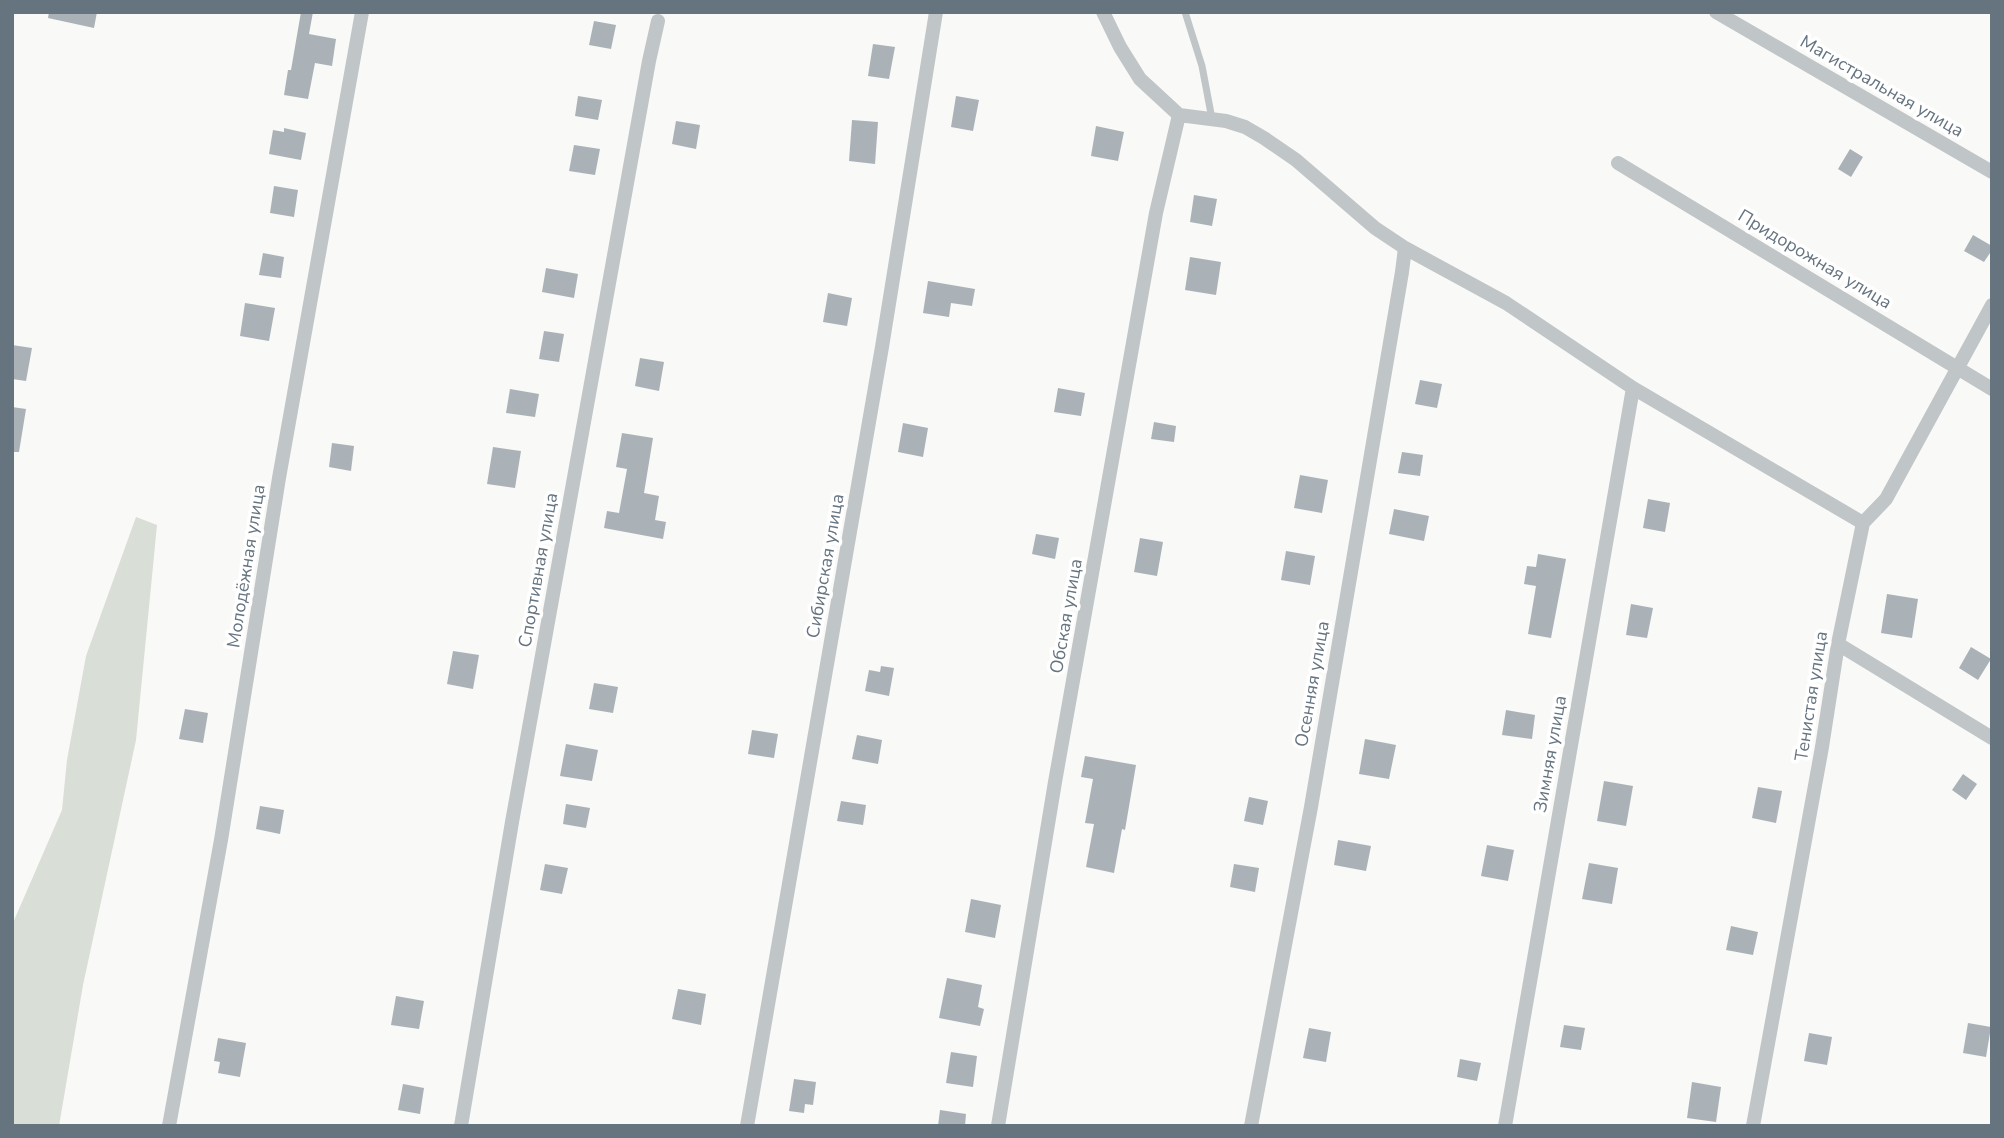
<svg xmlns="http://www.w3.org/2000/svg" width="2004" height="1138" font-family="'Nunito Sans',sans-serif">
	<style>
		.green { fill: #d9ded6 }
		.building { fill: #aab2b7 }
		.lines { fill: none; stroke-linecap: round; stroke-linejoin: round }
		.lane { stroke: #c0c5c8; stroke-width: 7 }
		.street { stroke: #c0c5c8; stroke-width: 14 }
		.labels { text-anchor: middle; stroke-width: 7; stroke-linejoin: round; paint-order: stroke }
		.street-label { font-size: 18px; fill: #667480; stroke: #fff }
	</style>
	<rect width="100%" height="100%" fill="#f9f9f7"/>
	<path class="green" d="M136 517 157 525 136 740 83 985 59 1126H12V925L62 810 67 760 86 656Z"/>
	<path class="building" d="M49 12H97L94 28 48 18Z
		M301 12H313L309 34 336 39 332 66 315 63 308 99 284 95 288 70H291Z
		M594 21 616 25 611 49 589 45Z
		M873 44 895 47 889 79 868 76Z
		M578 96 602 100 598 120 575 116Z
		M956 96 979 100 973 131 951 127Z
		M852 120 878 122 875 164 849 161Z
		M676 121 700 125 696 149 672 144Z
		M1096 126 1124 132 1118 161 1091 156Z
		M284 128 306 133 301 160 269 154 273 130 284 132Z
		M574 145 600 149 595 175 569 171Z
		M1850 149 1863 157 1851 177 1838 169Z
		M274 186 298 190 294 217 270 213Z
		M1194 195 1217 199 1212 226 1190 222Z
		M1973 235 1992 246V250L1984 262 1964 251Z
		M263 253 284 257 281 278 259 275Z
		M1190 257 1221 262 1216 295 1185 290Z
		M546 268 578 274 574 298 542 292Z
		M928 281 975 289 972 306 951 303 949 317 923 313Z
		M828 293 852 298 847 326 823 322Z
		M245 303 275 308 269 341 240 336Z
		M544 331 564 334 559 362 539 359Z
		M12 345 32 348 26 381 12 379Z
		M640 358 664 362 659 391 635 386Z
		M1420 380 1442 384 1437 408 1415 404Z
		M1058 388 1085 393 1081 416 1054 412Z
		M510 389 539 394 535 417 506 413Z
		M12 407 26 409 19 452H12Z
		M1154 422 1176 426 1174 442 1151 439Z
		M903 423 928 428 923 457 898 452Z
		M622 433 653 438 644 493 659 496 655 520 666 522 663 539 604 528 607 511 619 513 627 469 616 467Z
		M332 443 354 446 351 471 329 467Z
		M493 447 521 451 515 488 487 484Z
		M1402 452 1423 455 1420 476 1398 473Z
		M1300 475 1328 480 1322 513 1294 508Z
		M1648 499 1670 503 1665 532 1643 528Z
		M1394 509 1429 516 1424 541 1389 534Z
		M1036 534 1059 538 1055 559 1032 554Z
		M1140 538 1163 542 1157 576 1134 572Z
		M1286 551 1315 556 1310 585 1281 580Z
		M1538 554 1566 559 1551 638 1528 634 1536 586 1524 584 1527 566 1536 567Z
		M1887 594 1918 599 1912 638 1881 633Z
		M1631 604 1653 608 1647 638 1626 635Z
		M1971 647 1991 659 1978 680 1959 668Z
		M453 651 479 655 473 689 447 684Z
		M881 666 894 668 889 696 865 691 869 670 880 672Z
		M594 683 618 687 613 713 589 709Z
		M185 709 208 713 203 743 179 739Z
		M1506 710 1535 715 1532 739 1502 735Z
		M752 730 778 734 774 758 748 754Z
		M857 735 882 740 878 764 852 759Z
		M1365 739 1396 745 1389 779 1359 774Z
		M566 744 598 750 592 781 560 776Z
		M1085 756 1136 765 1125 830 1122 829 1114 873 1086 867 1094 824 1085 823 1093 779 1081 777Z
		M1963 774 1977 784 1966 800 1952 790Z
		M1604 781 1633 786 1626 826 1597 821Z
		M1758 787 1782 791 1776 823 1752 818Z
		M1249 797 1268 801 1263 825 1244 821Z
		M841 801 866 805 863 825 837 821Z
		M566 804 590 808 586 828 563 824Z
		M260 806 284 810 280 834 256 829Z
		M1338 840 1371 846 1366 871 1334 865Z
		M1487 845 1514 850 1508 881 1481 876Z
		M1589 863 1618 868 1612 904 1582 899Z
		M545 864 568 868 562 894 540 890Z
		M1234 864 1259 868 1255 892 1230 887Z
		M971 899 1001 905 995 938 965 932Z
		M1731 926 1758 932 1753 955 1726 950Z
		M947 978 982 985 978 1007 984 1009 980 1026 939 1018Z
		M678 989 706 994 701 1025 672 1019Z
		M396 996 424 1001 419 1029 391 1025Z
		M1968 1023 1991 1027 1986 1057 1963 1053Z
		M1564 1025 1585 1028 1581 1050 1560 1047Z
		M1309 1028 1331 1032 1326 1062 1303 1058Z
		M1809 1033 1832 1037 1827 1065 1804 1061Z
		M218 1038 246 1043 240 1077 218 1073 220 1062 214 1061Z
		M951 1052 977 1056 973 1087 946 1083Z
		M1460 1059 1481 1063 1477 1081 1457 1077Z
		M794 1079 816 1082 813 1105 805 1104 804 1113 789 1111Z
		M1692 1082 1721 1087 1716 1122 1687 1118Z
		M403 1084 424 1088 420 1114 398 1110Z
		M940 1110 966 1114 965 1126H938Z"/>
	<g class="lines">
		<path class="lane" d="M1185 12 1202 66 1212 119"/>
		<path class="street" d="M1103 12 1120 47 1140 79 1179 115 1226 121 1245 127 1264 138 1296 160 1375 228 1405 248 1506 303 1633 388 1863 523
			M1716 12 1992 172
			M1618 163 1992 389
			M1838 644 1992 738
			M169 1126 221 840 279 478 362 12
			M461 1126 512 822 649 61 658 21
			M747 1126 882 347 936 12
			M998 1126 1055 782 1156 213 1179 115
			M1251 1126 1311 807 1402 272 1405 248
			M1505 1126 1633 388
			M1753 1126 1822 747 1838 644 1863 523 1886 499 1992 305"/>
	</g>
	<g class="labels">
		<g class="street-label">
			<text transform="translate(1882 86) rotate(30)" y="6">Магистральная улица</text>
			<text transform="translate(1815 259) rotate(31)" y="6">Придорожная улица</text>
			<text transform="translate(246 566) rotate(-81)" y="6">Молодёжная улица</text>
			<text transform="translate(825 566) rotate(-80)" y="6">Сибирская улица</text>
			<text transform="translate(538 570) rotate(-80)" y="6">Спортивная улица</text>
			<text transform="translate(1066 616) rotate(-80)" y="6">Обская улица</text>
			<text transform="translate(1312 684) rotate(-80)" y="6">Осенняя улица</text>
			<text transform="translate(1811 696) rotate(-81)" y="6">Тенистая улица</text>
			<text transform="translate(1550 754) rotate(-80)" y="6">Зимняя улица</text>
		</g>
	</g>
	<rect width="2004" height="1138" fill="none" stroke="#667480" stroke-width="28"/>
</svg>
